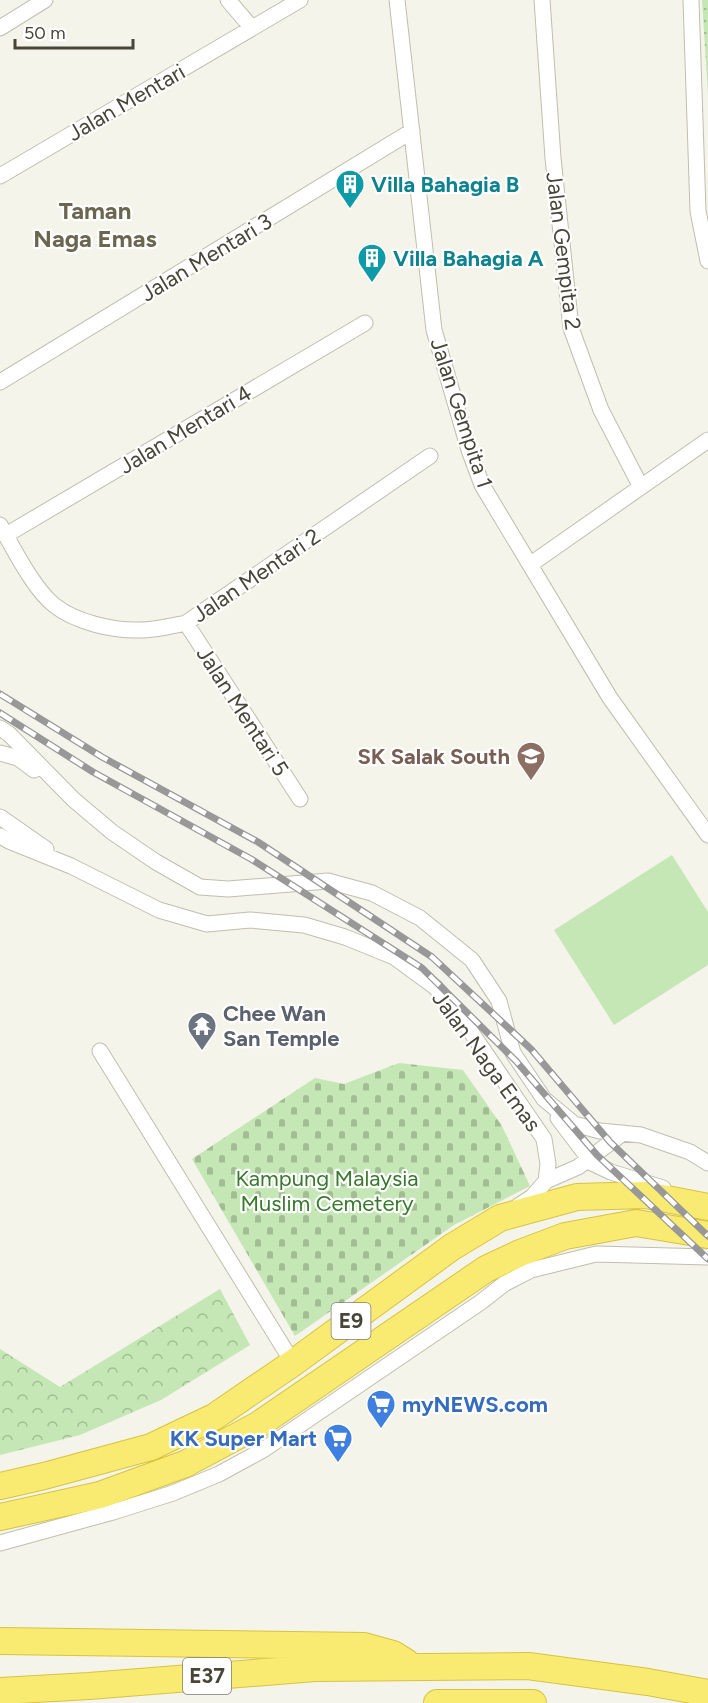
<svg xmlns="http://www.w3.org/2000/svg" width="708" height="1703" font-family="Figtree,sans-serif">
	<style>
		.grass { fill: url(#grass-dots) }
		.forest { fill: url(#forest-crowns) }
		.cemetery { fill: url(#cemetery-stones) }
		.pitch { fill: #c5e7b5 }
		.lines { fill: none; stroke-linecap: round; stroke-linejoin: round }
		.minor-casing { stroke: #c0bead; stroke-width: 17 }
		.motorway-casing { stroke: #d8c340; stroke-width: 28 }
		.minor { stroke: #fff; stroke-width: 15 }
		.motorway { stroke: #f9eb71; stroke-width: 26 }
		.rail-casing { stroke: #989898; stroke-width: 7 }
		.rail { stroke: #fff; stroke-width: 4.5; stroke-dasharray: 14; stroke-linecap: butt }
		.labels { text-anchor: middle; stroke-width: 4.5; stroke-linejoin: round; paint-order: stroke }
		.shield { fill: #fff; stroke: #7f7e74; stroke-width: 1.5 }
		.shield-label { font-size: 21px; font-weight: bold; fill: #484638 }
		.street-label { font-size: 22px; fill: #484638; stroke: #fff }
		.culture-label { font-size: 22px; font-weight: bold; fill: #0d838f; stroke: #fff; text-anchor: start }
		.education-label { font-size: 22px; font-weight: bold; fill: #785e54; stroke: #fff; text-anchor: end }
		.worship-label { font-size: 22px; font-weight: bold; fill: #5b616d; stroke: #fff; text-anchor: start }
		.park-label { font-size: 22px; fill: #38792d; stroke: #fff }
		.shop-label { font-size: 22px; font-weight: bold; fill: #366cbe; stroke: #fff; text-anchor: start }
		.neighbourhood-label { font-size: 24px; font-weight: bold; fill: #6b6650; stroke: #fff }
	</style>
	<defs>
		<pattern id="grass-dots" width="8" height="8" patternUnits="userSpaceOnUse" patternTransform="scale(1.5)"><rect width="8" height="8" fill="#c5e7b5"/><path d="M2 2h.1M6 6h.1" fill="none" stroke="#a2bd94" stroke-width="1.8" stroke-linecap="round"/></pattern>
		<pattern id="forest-crowns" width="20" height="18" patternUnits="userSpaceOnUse" patternTransform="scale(1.5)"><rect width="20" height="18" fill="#c5e7b5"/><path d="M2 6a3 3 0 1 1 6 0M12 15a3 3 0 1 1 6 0" fill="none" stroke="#a2bd94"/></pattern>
		<pattern id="cemetery-stones" width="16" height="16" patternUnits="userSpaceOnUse" patternTransform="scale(1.5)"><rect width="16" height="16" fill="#c5e7b5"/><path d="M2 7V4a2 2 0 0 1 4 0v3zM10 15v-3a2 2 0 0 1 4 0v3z" fill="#a2bd94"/></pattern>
	</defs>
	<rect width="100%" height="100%" fill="#f4f4ea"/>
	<path class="grass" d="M702 0H708V95Z"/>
	<path class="forest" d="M220 1289 250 1345 161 1400 80 1435 0 1455V1349L60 1387Z"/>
	<path class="cemetery" d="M399 1063 463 1070 502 1126 530 1186 454 1225 295 1336 192 1159 315 1078 344 1084Z"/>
	<path class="pitch" d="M672 855 708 912V965L614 1025 554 930Z"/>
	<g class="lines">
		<g class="minor-casing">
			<path id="minor" d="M228 0 252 28
				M397 0 434 330 469 450 482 485 610 698 708 835
				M542 0 553 158 571 328 601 410 641 487
				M691 0 698 211 708 261
				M0 28 45 0
				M0 176 300 0
				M0 382 412 131
				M0 525C14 549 33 588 54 605 75 622 113 631 140 630 155 630 171 626 186 623L430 456
				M6 535 365 323
				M531 564 708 440
				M186 623 300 799
				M0 728 9 734 74 800 112 832 156 862 200 887 228 889 328 881 372 893 420 918 472 960 499 1001 513 1053 544 1099 574 1124 600 1131 641 1135 690 1152 708 1163
				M0 753 18 758 34 770
				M0 817 46 849
				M0 836 9 841 71 866 159 910 207 924 250 920 304 925 345 937 394 957 435 987 458 1013 544 1139 548 1164 546 1181
				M100 1051 293 1363
				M558 1118 592 1163 611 1172 663 1188
				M518 1206 532 1197 546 1181 578 1167 623 1133
				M0 1543 113 1512 173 1493 219 1474 263 1450 481 1302 504 1284 531 1270 596 1254 708 1257"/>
		</g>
		<g class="motorway-casing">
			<path id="motorway" d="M0 1486 44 1476 151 1447 214 1417 293 1363 452 1247 500 1218 577 1197 646 1195 708 1207
				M0 1517 100 1495 185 1464 258 1425 486 1269 520 1253 565 1236 636 1223 708 1235
				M0 1641 364 1646 393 1654 406 1662
				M0 1691 89 1686 315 1668 528 1666 648 1682 708 1693
				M437 1703H533"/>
		</g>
		<use href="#minor" class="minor"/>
		<use href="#motorway" class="motorway"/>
		<g class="rail-casing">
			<path id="rail" d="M0 694 102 757 258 842 432 957 531 1049 610 1142 708 1236
				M0 713 93 772 251 859 422 968 516 1061 597 1155 708 1259"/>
		</g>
		<use href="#rail" class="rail"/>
	</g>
	<defs>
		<g id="building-pin" transform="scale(1.5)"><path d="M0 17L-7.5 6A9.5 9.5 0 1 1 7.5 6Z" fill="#0f9aa8" stroke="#fff"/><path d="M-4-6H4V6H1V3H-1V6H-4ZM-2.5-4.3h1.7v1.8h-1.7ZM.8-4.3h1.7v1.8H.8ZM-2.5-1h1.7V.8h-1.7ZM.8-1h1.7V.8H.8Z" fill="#fff"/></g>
		<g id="school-pin" transform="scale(1.5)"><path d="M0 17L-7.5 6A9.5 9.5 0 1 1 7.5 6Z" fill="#8d6e63" stroke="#fff"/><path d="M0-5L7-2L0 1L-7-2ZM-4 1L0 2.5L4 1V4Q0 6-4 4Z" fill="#fff"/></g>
		<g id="temple-pin" transform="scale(1.5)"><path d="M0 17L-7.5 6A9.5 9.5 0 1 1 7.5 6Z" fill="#6b7280" stroke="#fff"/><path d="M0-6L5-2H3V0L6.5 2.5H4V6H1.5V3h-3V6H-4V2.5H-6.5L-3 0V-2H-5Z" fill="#fff"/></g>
		<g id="supermarket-pin" transform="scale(1.5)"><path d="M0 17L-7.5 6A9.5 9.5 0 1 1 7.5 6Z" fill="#3f7fe0" stroke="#fff"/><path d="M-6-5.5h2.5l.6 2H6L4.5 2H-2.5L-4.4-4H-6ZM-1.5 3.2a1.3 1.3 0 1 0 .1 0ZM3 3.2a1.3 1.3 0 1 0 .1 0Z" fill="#fff"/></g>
	</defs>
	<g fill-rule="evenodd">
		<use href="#building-pin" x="350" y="184"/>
		<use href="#building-pin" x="372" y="258"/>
		<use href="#school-pin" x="531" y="756"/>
		<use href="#temple-pin" x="202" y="1026"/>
		<use href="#supermarket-pin" x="381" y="1404"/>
		<use href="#supermarket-pin" x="338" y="1438"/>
	</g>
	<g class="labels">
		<g class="shield">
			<rect x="331.5" y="1303" width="39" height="36" rx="4.5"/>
			<rect x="183" y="1658" width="48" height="36" rx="4.5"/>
		</g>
		<g class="shield-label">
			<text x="351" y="1328">E9</text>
			<text x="207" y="1683">E37</text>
		</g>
		<g class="street-label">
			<text transform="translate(126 102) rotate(-30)" y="8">Jalan Mentari</text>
			<text transform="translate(564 251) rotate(83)" y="8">Jalan Gempita 2</text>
			<text transform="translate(206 257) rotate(-31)" y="8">Jalan Mentari 3</text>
			<text transform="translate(462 413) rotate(72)" y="8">Jalan Gempita 1</text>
			<text transform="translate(185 429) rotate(-31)" y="8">Jalan Mentari 4</text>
			<text transform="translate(256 575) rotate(-34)" y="8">Jalan Mentari 2</text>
			<text transform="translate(243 711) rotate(57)" y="8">Jalan Mentari 5</text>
			<text transform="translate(487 1061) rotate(54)" y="8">Jalan Naga Emas</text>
		</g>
		<g class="culture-label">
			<text x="371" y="192">Villa Bahagia B</text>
			<text x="393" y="266">Villa Bahagia A</text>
		</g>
		<g class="education-label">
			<text x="510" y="764">SK Salak South</text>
		</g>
		<g class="worship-label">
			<text x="223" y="1021">Chee Wan<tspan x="223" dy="25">San Temple</tspan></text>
		</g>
		<g class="park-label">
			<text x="327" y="1186">Kampung Malaysia<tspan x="327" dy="25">Muslim Cemetery</tspan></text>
		</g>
		<g class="shop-label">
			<text x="402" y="1412">myNEWS.com</text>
			<text x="317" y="1446" text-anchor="end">KK Super Mart</text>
		</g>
		<g class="neighbourhood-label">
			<text x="95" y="219">Taman<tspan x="95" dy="28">Naga Emas</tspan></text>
		</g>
	</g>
	<path d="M15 39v9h118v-9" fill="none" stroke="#484638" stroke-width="3"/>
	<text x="24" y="39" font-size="18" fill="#484638" stroke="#ffffff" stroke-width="4.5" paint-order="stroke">50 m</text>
</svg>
